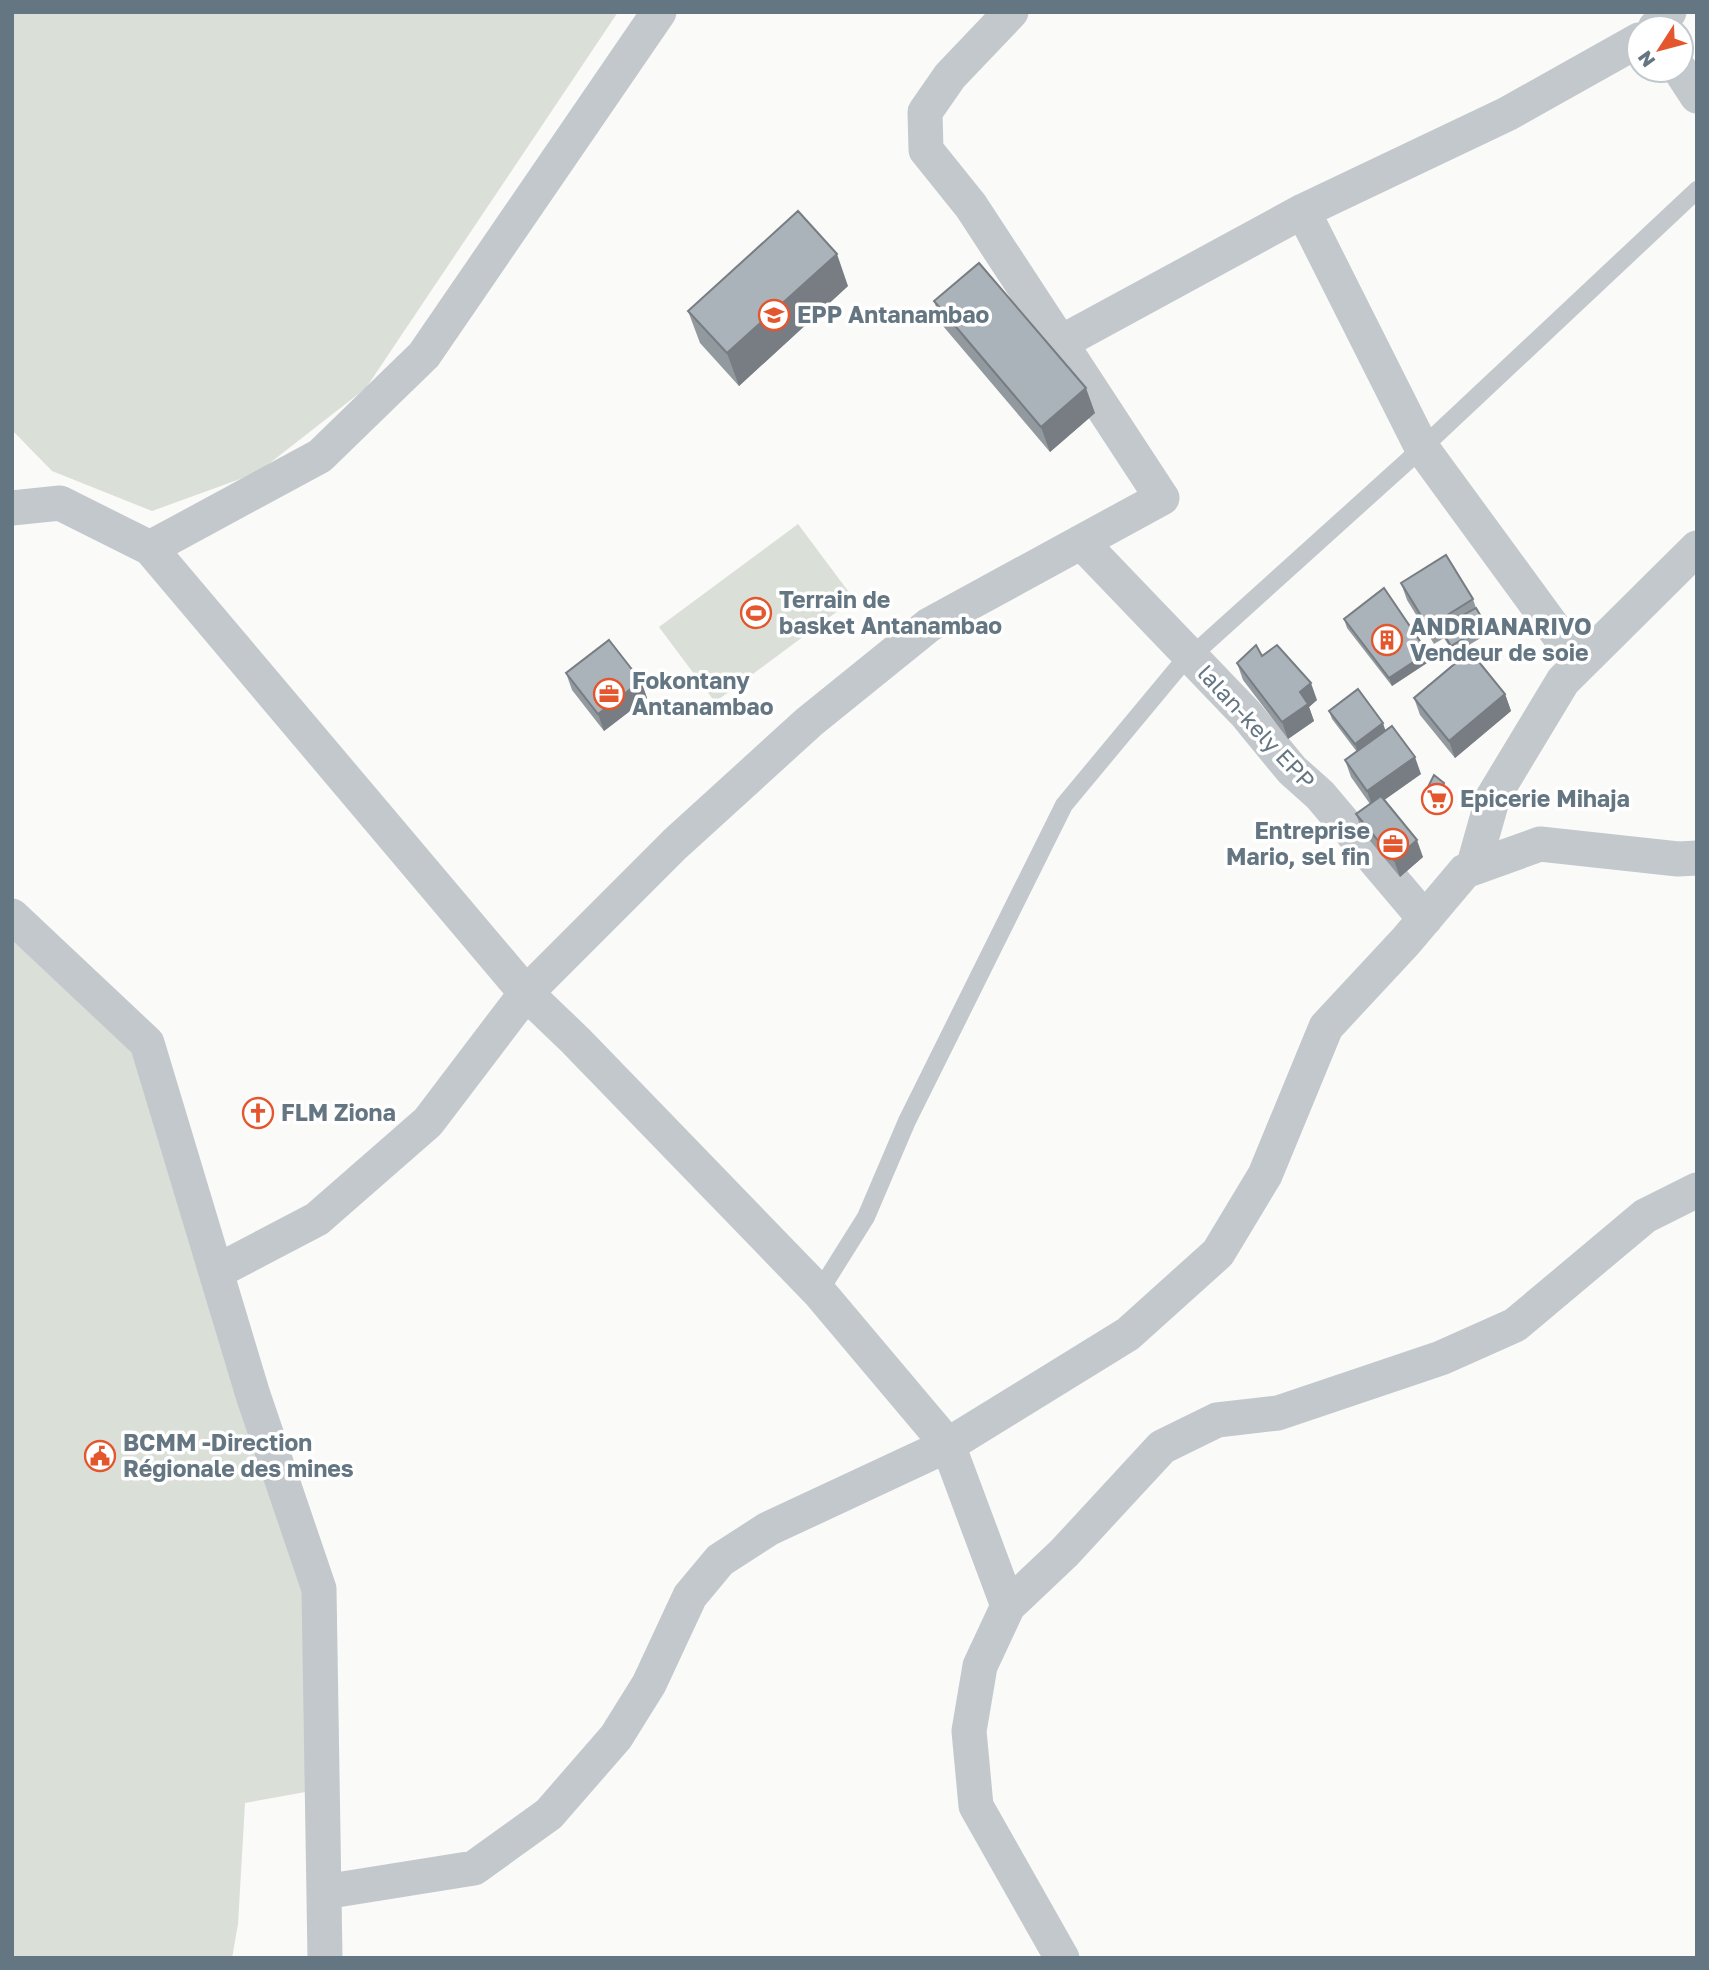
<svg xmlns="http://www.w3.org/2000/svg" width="1709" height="1970" font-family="'Golos Text',sans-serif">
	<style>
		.green { fill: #dadfd7 }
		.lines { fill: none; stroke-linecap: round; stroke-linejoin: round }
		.service { stroke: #c3c8cc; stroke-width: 18 }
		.minor { stroke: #c3c8cc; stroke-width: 35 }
		.wall { fill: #929a9f }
		.shaded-wall { fill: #777d82 }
		.building { fill: #aab3b9; stroke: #777d82; stroke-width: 2 }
		.labels { text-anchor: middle; stroke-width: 7; stroke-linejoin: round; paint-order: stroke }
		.poi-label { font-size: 23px; font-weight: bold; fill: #657683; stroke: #fff; text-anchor: start }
		.street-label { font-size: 23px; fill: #657683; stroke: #fff }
	</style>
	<rect width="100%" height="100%" fill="#fafaf8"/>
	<path class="green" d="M12 12H618L366 388 257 473 152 511 52 471 12 430Z
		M798 524 854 599 715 702 659 627Z
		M12 916 147 1043 319 1589 322 1789 245 1803 238 1924 232 1958H12Z"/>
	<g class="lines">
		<path class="service" d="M819 1292 866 1217 907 1121 1064 805 1177 669 1422 448 1697 190"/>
		<path class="minor" d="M1655 28 1669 12
			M1680 70 1697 96
			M1303 211 1422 448 1580 664
			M1062 342 1303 211 1507 114 1639 40
			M12 508 60 503 150 548 320 456 424 355 659 12
			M1081 542 1246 714 1292 770 1320 795 1425 919
			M150 548 526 993 576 1041 819 1292 948 1445 1008 1606
			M1473 868 1493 797 1563 681 1697 548
			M12 916 147 1043 253 1395 319 1589 325 1958
			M216 1272 317 1219 428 1122 526 993 675 844 809 722 929 625 1162 498 971 206 926 150 925 112 950 76 1011 12
			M324 1892 474 1868 549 1814 616 1737 649 1684 690 1596 720 1560 768 1529 948 1445 1128 1334 1218 1253 1265 1175 1326 1027 1406 941 1465 871 1540 844 1678 859 1697 858
			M1062 1958 976 1806 969 1731 980 1666 1008 1606 1064 1553 1162 1447 1217 1420 1278 1413 1441 1358 1515 1325 1645 1216 1697 1190"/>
	</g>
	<path class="wall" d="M848 286 739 386 700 343 688 311Z
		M934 301 1095 413 1050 452 943 326Z
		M1401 583 1473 599 1476 608 1486 625 1489 633 1454 654 1444 638 1434 644 1407 600Z
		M1344 619 1422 644 1430 651 1433 659 1392 686 1347 628Z
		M1237 663 1317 700 1309 707 1314 721 1288 739 1243 680Z
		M566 673 641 681 647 698 604 731 572 690Z
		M1505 694 1511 711 1455 758 1420 715 1414 698Z
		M1329 711 1386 730 1421 774 1384 800 1423 857 1400 877 1362 831 1356 814 1370 804 1351 777 1345 760 1357 752 1332 719Z
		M1447 792 1438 812 1426 806 1423 797Z"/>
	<path class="shaded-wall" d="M837 254 848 286 739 386 727 353Z
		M1086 388 1095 413 1050 452 1041 427Z
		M1430 651 1433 659 1392 686 1389 678Z
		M641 681 647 698 604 731 598 714Z
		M1311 683 1317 700 1309 707 1314 721 1288 739 1282 722 1300 692Z
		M1505 694 1511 711 1455 758 1449 741Z
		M1383 723 1386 732 1358 753 1355 744Z
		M1415 757 1421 774 1373 808 1367 791Z
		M1444 783 1447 792 1438 812 1435 803Z
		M1417 840 1423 857 1400 877 1394 860Z"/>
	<path class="building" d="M798 211 837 254 727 353 688 311Z
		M979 263 1086 388 1041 427 934 301Z
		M1446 555 1473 599 1428 627 1401 583Z
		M1384 588 1422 644 1430 651 1389 678 1344 619Z
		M1476 608 1486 625 1451 646 1440 628Z
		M609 640 641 681 598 714 566 673Z
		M1256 645 1262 656 1277 645 1311 683 1300 692 1308 704 1282 722 1237 663Z
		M1470 651 1505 694 1449 741 1414 698Z
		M1358 689 1383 723 1355 744 1329 711Z
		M1392 726 1415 757 1367 791 1345 760Z
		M1434 775 1444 783 1435 803 1423 797Z
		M1381 796 1417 840 1394 860 1356 814Z"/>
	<defs>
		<g id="school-ring" transform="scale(1.575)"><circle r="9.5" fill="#fff" stroke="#e4572e" stroke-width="1.5"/><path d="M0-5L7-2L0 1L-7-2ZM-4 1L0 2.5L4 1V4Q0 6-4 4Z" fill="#e4572e"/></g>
		<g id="stadium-ring" transform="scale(1.575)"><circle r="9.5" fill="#fff" stroke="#e4572e" stroke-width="1.5"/><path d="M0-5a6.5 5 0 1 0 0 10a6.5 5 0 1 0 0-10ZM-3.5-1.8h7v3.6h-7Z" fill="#e4572e"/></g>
		<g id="building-ring" transform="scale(1.575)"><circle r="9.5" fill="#fff" stroke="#e4572e" stroke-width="1.5"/><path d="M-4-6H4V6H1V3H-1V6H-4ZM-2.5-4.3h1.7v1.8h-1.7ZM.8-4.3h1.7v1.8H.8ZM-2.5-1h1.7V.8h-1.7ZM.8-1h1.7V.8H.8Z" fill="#e4572e"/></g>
		<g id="office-ring" transform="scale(1.575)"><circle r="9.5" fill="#fff" stroke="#e4572e" stroke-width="1.5"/><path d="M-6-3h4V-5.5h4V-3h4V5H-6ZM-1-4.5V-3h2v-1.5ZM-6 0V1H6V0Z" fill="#e4572e"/></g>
		<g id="supermarket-ring" transform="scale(1.575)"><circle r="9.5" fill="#fff" stroke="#e4572e" stroke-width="1.5"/><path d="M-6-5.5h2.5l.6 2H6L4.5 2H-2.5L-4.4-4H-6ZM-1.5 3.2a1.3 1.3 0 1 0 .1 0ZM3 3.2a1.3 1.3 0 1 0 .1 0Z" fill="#e4572e"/></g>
		<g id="church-ring" transform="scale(1.575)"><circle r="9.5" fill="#fff" stroke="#e4572e" stroke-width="1.5"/><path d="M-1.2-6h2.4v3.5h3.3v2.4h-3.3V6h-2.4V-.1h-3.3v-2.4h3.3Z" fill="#e4572e"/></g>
		<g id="civic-ring" transform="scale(1.575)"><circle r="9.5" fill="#fff" stroke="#e4572e" stroke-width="1.5"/><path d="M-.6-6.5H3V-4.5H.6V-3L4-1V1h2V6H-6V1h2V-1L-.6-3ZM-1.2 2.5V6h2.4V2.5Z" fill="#e4572e"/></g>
	</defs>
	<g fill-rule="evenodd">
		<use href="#school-ring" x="774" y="315"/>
		<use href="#stadium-ring" x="756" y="613"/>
		<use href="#building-ring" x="1387" y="640"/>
		<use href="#office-ring" x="609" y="694"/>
		<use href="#supermarket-ring" x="1437" y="799"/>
		<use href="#office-ring" x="1393" y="844"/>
		<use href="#church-ring" x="258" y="1113"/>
		<use href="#civic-ring" x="100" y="1456"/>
	</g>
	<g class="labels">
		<g class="poi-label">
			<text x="797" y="323">EPP Antanambao</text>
			<text x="779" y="608">Terrain de<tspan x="779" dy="26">basket Antanambao</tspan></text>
			<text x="1410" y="635">ANDRIANARIVO<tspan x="1410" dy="26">Vendeur de soie</tspan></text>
			<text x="632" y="689">Fokontany<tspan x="632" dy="26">Antanambao</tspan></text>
			<text x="1460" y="807">Epicerie Mihaja</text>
			<text x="1370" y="839" text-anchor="end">Entreprise<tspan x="1370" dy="26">Mario, sel fin</tspan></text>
			<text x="281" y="1121">FLM Ziona</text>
			<text x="123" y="1451">BCMM -Direction<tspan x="123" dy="26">Régionale des mines</tspan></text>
		</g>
		<g class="street-label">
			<text transform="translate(1256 727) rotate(47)" y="8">lalan-kely EPP</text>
		</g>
	</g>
	<rect width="1709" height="1970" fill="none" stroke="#657683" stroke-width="28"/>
	<g transform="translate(1660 49) rotate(234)"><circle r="33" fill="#ffffff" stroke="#c1c8cd" stroke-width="2"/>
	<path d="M0-5L12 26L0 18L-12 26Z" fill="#e4572e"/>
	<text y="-10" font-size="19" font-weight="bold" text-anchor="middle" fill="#657683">N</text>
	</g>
</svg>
